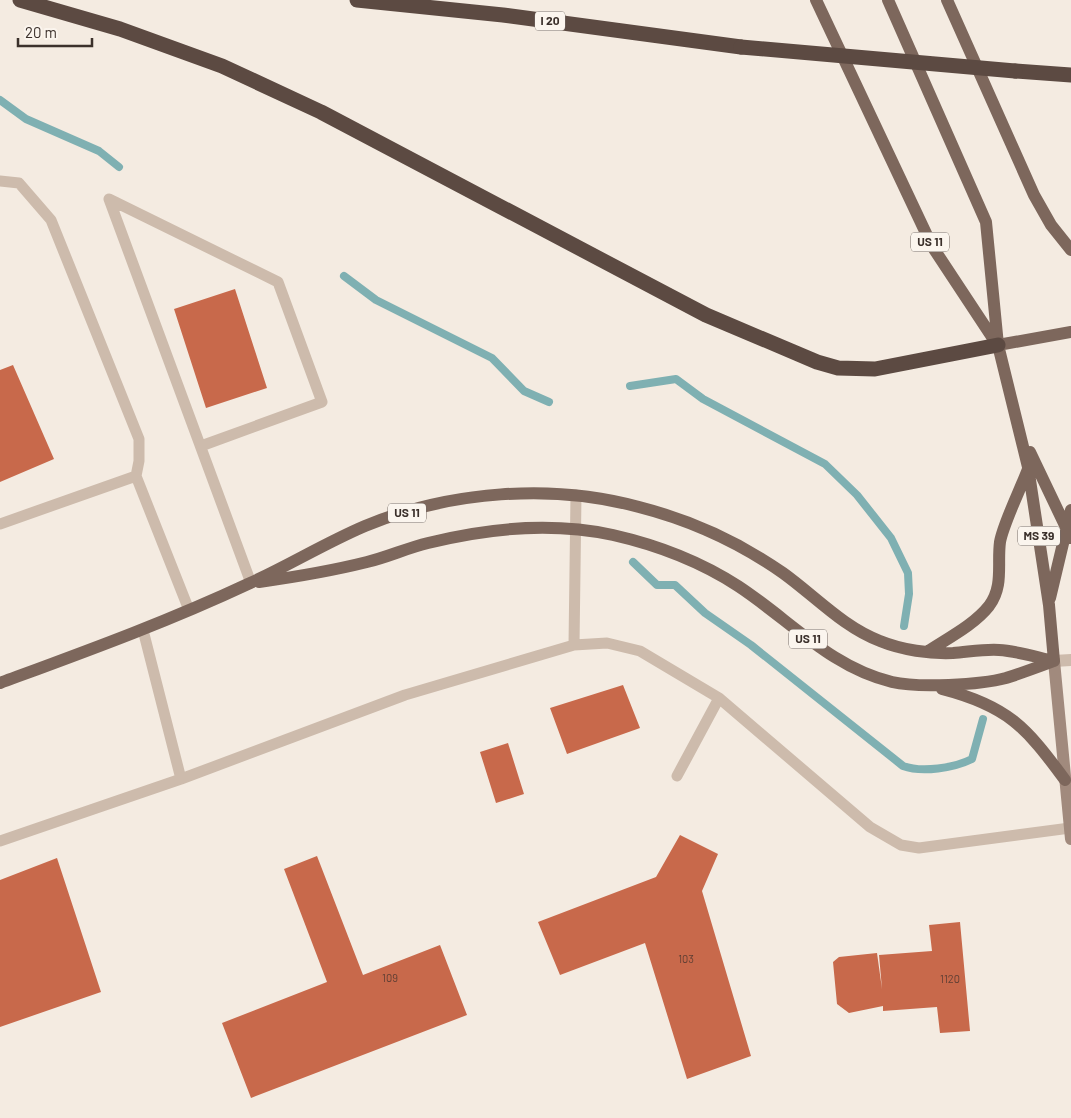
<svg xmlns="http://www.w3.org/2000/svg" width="1071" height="1118" font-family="Barlow,sans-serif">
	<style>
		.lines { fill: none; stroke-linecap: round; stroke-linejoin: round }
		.stream { stroke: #7fb0b2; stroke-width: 8 }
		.building { fill: #c8694b }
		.lane { stroke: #cdbbac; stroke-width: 11 }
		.street { stroke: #cdbbac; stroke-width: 12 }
		.secondary { stroke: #a18a7d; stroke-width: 12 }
		.primary { stroke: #7d675c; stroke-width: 12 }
		.highway { stroke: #5c4a42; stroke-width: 15 }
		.highway-bridge { stroke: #5c4a42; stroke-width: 15 }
		.labels { text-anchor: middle; stroke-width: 5; stroke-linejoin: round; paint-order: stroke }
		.number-label { font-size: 11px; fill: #5e3e33 }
		.shield { fill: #fbf5ee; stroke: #756b66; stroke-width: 1 }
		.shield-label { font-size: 12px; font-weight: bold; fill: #3b302b }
	</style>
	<rect width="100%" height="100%" fill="#f4ebe1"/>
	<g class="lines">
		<path class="stream" d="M0 100 26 119 99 151 119 167
			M344 276 376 300 492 358 524 391 549 402
			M630 386 676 379 703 399 825 464 857 495 891 538 908 573 909 594 904 626
			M633 562 657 585H675L705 613 751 645 903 766C922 773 954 768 972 759L983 719"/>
	</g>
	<path class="building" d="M235 289 267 388 206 408 174 309Z
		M13 365 54 459 0 482V370Z
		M623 685 640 728 567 754 550 708Z
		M508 743 524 794 496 803 480 752Z
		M680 835 718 854 702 891 751 1056 687 1079 645 943 560 975 538 922 656 877Z
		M317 856 363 975 440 945 467 1015 251 1098 222 1023 327 982 284 869Z
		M57 858 101 992 0 1027V880Z
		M960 922 970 1031 940 1033 937 1007 883 1011V1006L849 1013 837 1004 833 962 839 957 877 953 882 989 879 955 932 951 929 925Z"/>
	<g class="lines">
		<path class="lane" d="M0 181 19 183 51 220 139 439V461L136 476 189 610
			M201 446 322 402 278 282 109 199 251 583
			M0 524 136 476
			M143 630 181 779
			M574 645 576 495
			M677 776 719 698
			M0 841 181 779 405 695 574 645 607 643 640 651 719 698 870 827 901 845 919 848 1070 828"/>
		<path class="street" d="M1054 661 1071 660"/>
		<path class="secondary" d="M1054 661 1071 839"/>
		<path class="primary" d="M816 0 932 246 996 343
			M888 0 986 222 998 345 1028 467 1049 605 1054 661
			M947 0 1034 195 1051 225 1071 250
			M998 345 1071 332
			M1030 452 1071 538
			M259 582C295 577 331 571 367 562 388 557 407 548 428 543 488 528 552 522 613 535 657 545 701 562 738 586 790 620 830 667 892 682 918 688 980 685 1006 678 1022 673 1038 667 1054 661
			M1050 598 1071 510
			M927 652C948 638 974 625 989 606 1004 586 997 564 1000 542 1003 524 1021 488 1028 469
			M0 683C84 652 167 622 248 584 288 566 325 543 365 526 449 491 552 483 639 507 690 520 740 543 783 573 815 596 843 627 880 641 902 650 930 654 953 653 968 652 984 649 999 650 1017 651 1036 657 1054 661
			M942 689C1008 706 1026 727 1065 780"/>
		<path class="highway" d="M20 0 120 29 222 66 321 112 706 315 817 362 838 368 875 369 998 345
			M357 0 503 15 741 47
			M1015 71 1071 75"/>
		<path class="highway-bridge" d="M741 47 1015 71"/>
	</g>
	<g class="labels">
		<g class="number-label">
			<text x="686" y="963">103</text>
			<text x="390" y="982">109</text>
			<text x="950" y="983">1120</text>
		</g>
		<g class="shield">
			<rect x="535" y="11.5" width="30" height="19" rx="4"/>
			<rect x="911" y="232.5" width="38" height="19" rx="4"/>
			<rect x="388" y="503.5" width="38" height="19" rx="4"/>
			<rect x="1018" y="526.5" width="42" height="19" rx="4"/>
			<rect x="789" y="629.5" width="38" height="19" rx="4"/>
		</g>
		<g class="shield-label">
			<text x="550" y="25">I 20</text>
			<text x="930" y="246">US 11</text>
			<text x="407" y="517">US 11</text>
			<text x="1039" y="540">MS 39</text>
			<text x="808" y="643">US 11</text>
		</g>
	</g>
	<path d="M18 38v8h74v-8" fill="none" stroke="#3b302b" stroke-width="2.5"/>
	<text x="25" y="38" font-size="15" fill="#3b302b" stroke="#fbf5ee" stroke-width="4" paint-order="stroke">20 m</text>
</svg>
